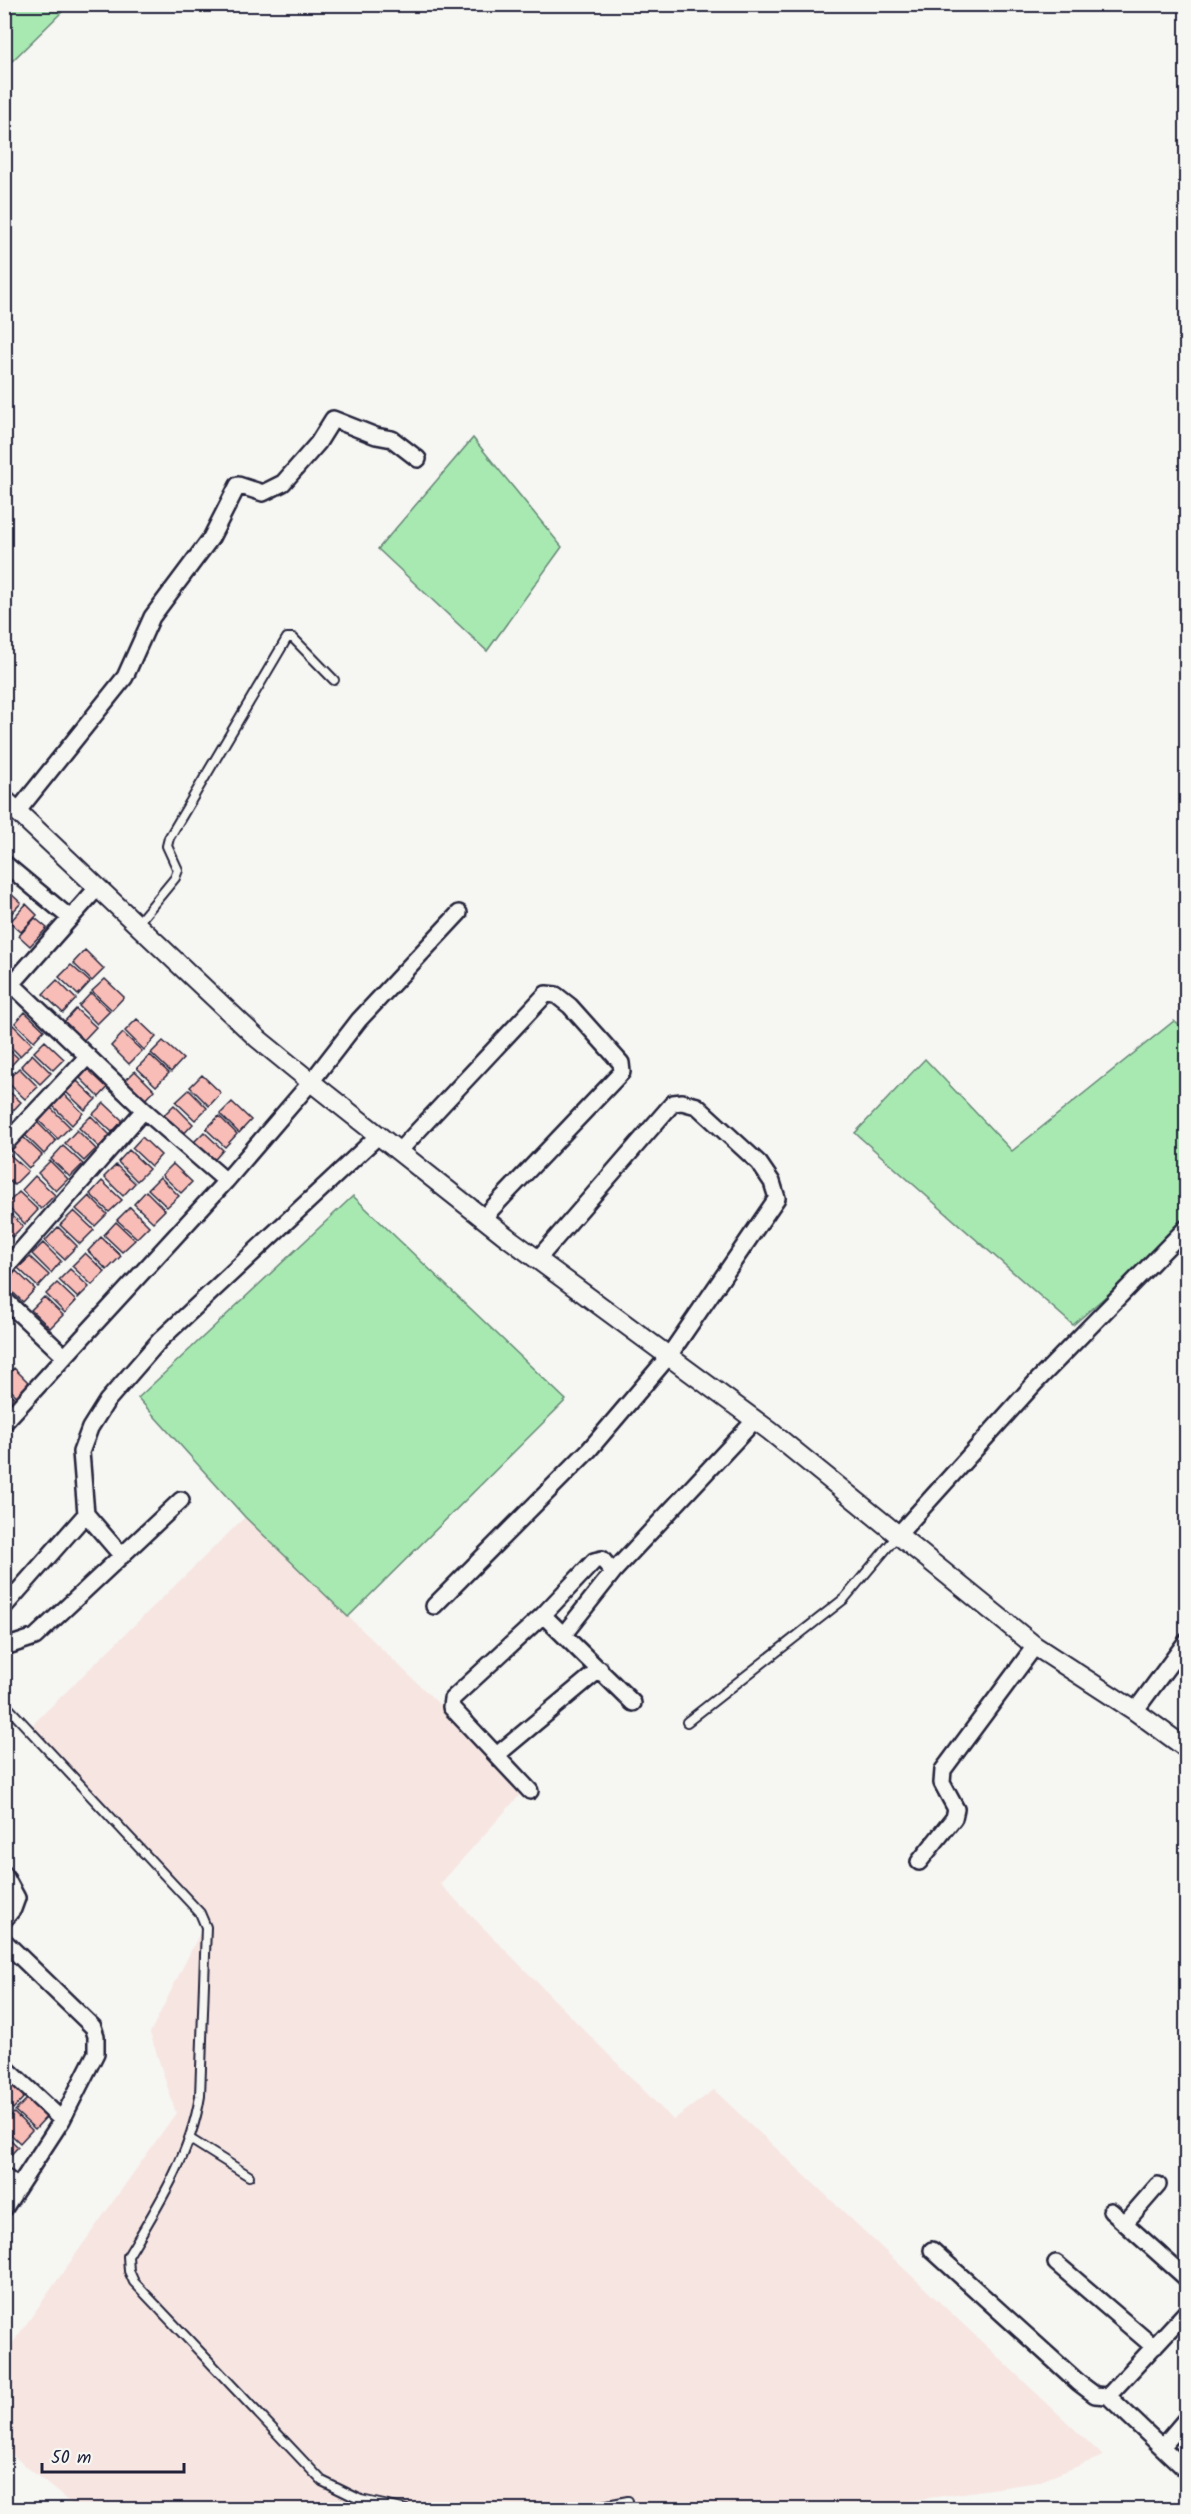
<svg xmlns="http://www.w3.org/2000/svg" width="1191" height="2514" font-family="Kalam,sans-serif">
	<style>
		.built { fill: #f7e5e1 }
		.green { fill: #a8e9b2; stroke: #658676; stroke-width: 1.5 }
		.building { fill: #f9bdb8; stroke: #22223b; stroke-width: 1.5 }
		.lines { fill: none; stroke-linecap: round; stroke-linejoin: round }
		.service-casing { stroke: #22223b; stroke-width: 12 }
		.minor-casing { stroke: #22223b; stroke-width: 20 }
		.tertiary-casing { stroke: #22223b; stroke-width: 22 }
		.service { stroke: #f6f6f2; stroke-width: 8 }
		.minor { stroke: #f6f6f2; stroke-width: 15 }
		.tertiary { stroke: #f6f6f2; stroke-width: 18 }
	</style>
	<rect width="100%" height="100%" fill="#f6f6f2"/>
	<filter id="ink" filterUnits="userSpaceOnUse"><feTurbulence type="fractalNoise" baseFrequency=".0167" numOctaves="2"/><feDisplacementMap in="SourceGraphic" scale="12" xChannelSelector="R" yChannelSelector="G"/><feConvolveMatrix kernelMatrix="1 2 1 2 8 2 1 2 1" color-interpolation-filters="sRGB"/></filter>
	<g filter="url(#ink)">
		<path class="built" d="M245 1517 526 1788 440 1884 673 2120 714 2090 1103 2456 1038 2482 846 2510H79L5 2449V2354L176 2113 150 2033 206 1921 24 1733Z"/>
		<path class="green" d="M5 4H69V5L5 68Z
			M473 438 562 547 487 651 378 549Z
			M1174 1021 1186 1031V1226L1073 1325 855 1133 925 1059 1012 1151Z
			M353 1196 566 1400 348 1617 245 1517 138 1398Z"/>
		<path class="building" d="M10 893 21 903 4 921V898Z
			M26 904 37 915 21 932 10 922Z
			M35 918 47 928 30 946 19 936Z
			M85 950 104 969 92 981 73 963Z
			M71 965 90 982 78 995 59 977Z
			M105 979 124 997 112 1010 92 991Z
			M57 980 76 999 63 1013 43 994Z
			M91 993 110 1011 97 1024 79 1006Z
			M76 1009 96 1027 82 1042 63 1023Z
			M25 1012 44 1030 34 1041 15 1023Z
			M137 1019 156 1037 144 1050 125 1031Z
			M13 1025 32 1044 20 1056 4 1040V1034Z
			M123 1033 142 1051 129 1064 111 1046Z
			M45 1041 64 1059 53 1070 34 1052Z
			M163 1041 183 1059 171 1072 151 1053Z
			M4 1045 18 1058 6 1071 4 1069Z
			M32 1054 51 1073 40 1084 21 1066Z
			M150 1055 169 1073 156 1086 137 1068Z
			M92 1065 112 1083 99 1097 80 1078Z
			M19 1068 38 1087 25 1099 6 1081Z
			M135 1071 154 1090 141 1104 121 1085Z
			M202 1075 221 1093 209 1106 190 1087Z
			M77 1081 96 1099 85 1110 66 1092Z
			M4 1087 21 1102 9 1115 4 1111Z
			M189 1090 207 1108 195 1120 176 1102Z
			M64 1094 83 1113 72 1125 53 1106Z
			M232 1102 251 1120 239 1133 220 1114Z
			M104 1103 123 1121 112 1132 93 1114Z
			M174 1105 193 1124 180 1138 160 1119Z
			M51 1108 70 1127 58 1139 39 1121Z
			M91 1116 110 1135 99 1147 79 1128Z
			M219 1116 237 1134 225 1147 206 1129Z
			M37 1122 56 1141 44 1154 25 1135Z
			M77 1130 96 1149 84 1161 65 1143Z
			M204 1132 223 1150 210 1165 190 1146Z
			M23 1137 42 1155 29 1168 11 1150Z
			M142 1137 161 1155 151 1166 132 1148Z
			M63 1146 83 1164 70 1177 51 1159Z
			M129 1150 149 1169 137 1181 118 1162Z
			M8 1153 28 1171 14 1185 4 1176V1156Z
			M50 1161 68 1179 56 1191 38 1173Z
			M173 1164 192 1182 181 1193 162 1175Z
			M116 1165 135 1183 123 1196 104 1177Z
			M35 1176 55 1195 41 1209 22 1190Z
			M160 1177 179 1196 167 1207 148 1189Z
			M102 1181 122 1200 109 1212 90 1194Z
			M146 1191 165 1210 153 1222 134 1204Z
			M19 1192 38 1210 25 1224 6 1205Z
			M89 1196 107 1214 95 1226 76 1209Z
			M130 1207 149 1226 137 1238 117 1220Z
			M4 1208 23 1226 12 1237 4 1230Z
			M74 1211 94 1230 80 1244 60 1225Z
			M116 1222 135 1240 122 1252 104 1235Z
			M58 1227 77 1246 64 1259 45 1241Z
			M101 1237 121 1256 107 1270 88 1251Z
			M43 1243 61 1261 51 1273 32 1254Z
			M85 1253 105 1272 92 1285 72 1266Z
			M30 1257 49 1275 38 1287 18 1268Z
			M70 1269 89 1287 78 1298 59 1280Z
			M16 1271 35 1289 23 1302 4 1284Z
			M57 1283 76 1301 65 1313 46 1294Z
			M44 1297 63 1315 50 1328 31 1310Z
			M14 1368 33 1387 21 1400 4 1384V1378Z
			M4 1388 18 1401 4 1412Z
			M6 2077 25 2096 13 2109 4 2100Z
			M28 2098 47 2116 35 2129 15 2111Z
			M14 2113 32 2130 20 2143 4 2128V2122Z
			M4 2133 18 2147 5 2161 4 2160Z"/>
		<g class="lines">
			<g class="service-casing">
				<path id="service" d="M137 924 175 878 178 870 167 846 169 838 287 638H293L334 680
					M4 1703 200 1913 206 1927 200 2096C191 2154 158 2206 128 2256L129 2271 134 2282 322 2481 361 2500 407 2510
					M687 1722 844 1599 897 1536
					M190 2139 249 2176
					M582 2510 628 2501"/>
			</g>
			<g class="minor-casing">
				<path id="minor" d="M17 812 125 677 152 617 211 538 238 485 263 493 283 483 318 443 333 419 376 436 392 439 418 459
					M4 863 70 918
					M12 984 144 1110 226 1181
					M4 993 98 887
					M4 1145 88 1056
					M399 1151 546 994 556 995 570 1006 621 1063 622 1072 483 1218
					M4 1270 144 1110
					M4 1299 64 1356
					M4 1423 226 1181 311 1082 359 1020 459 913
					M86 1514 122 1556
					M897 1536 1035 1383 1186 1228
					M434 1606 589 1450 668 1357 777 1198 772 1182 759 1163 697 1106 682 1102 673 1103 537 1260
					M4 1607 86 1514 81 1452 90 1428 107 1401 160 1340 379 1135
					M543 1615 633 1703
					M564 1634 613 1572
					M4 1642 11 1645 35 1637 181 1500
					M1135 1711 1186 1642
					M498 1754 600 1669
					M530 1791 451 1707 452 1699 543 1615 594 1561 602 1559 613 1572 755 1420
					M919 1862 954 1818 956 1809 942 1783 943 1770 1035 1646
					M4 1874 17 1898 13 1909 4 1920
					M4 1941 93 2027 96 2036V2053L62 2120 4 2209
					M4 2066 62 2120
					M4 2176 18 2188
					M1111 2211 1186 2278
					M1125 2223 1158 2185
					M932 2250 1079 2383 1095 2395 1108 2396 1186 2312
					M1056 2263 1154 2347
					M1108 2396 1186 2470
					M1163 2446 1186 2419"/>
			</g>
			<g class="tertiary-casing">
				<path id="tertiary" d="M4 799 257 1038 311 1082 507 1237 770 1431 1035 1646 1135 1711 1186 1748"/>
			</g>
			<use href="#service" class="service"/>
			<use href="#minor" class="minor"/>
			<use href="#tertiary" class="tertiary"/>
		</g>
	</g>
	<rect width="1191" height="2514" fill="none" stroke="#f6f6f2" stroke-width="24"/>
	<rect x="12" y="12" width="1167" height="2490" fill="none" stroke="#22223b" stroke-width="2" filter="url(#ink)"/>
	<path d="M42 2463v9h142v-9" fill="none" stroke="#22223b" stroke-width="3"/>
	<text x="51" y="2463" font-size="18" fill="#22223b" stroke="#f6f6f2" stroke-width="4.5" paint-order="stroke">50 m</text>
</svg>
